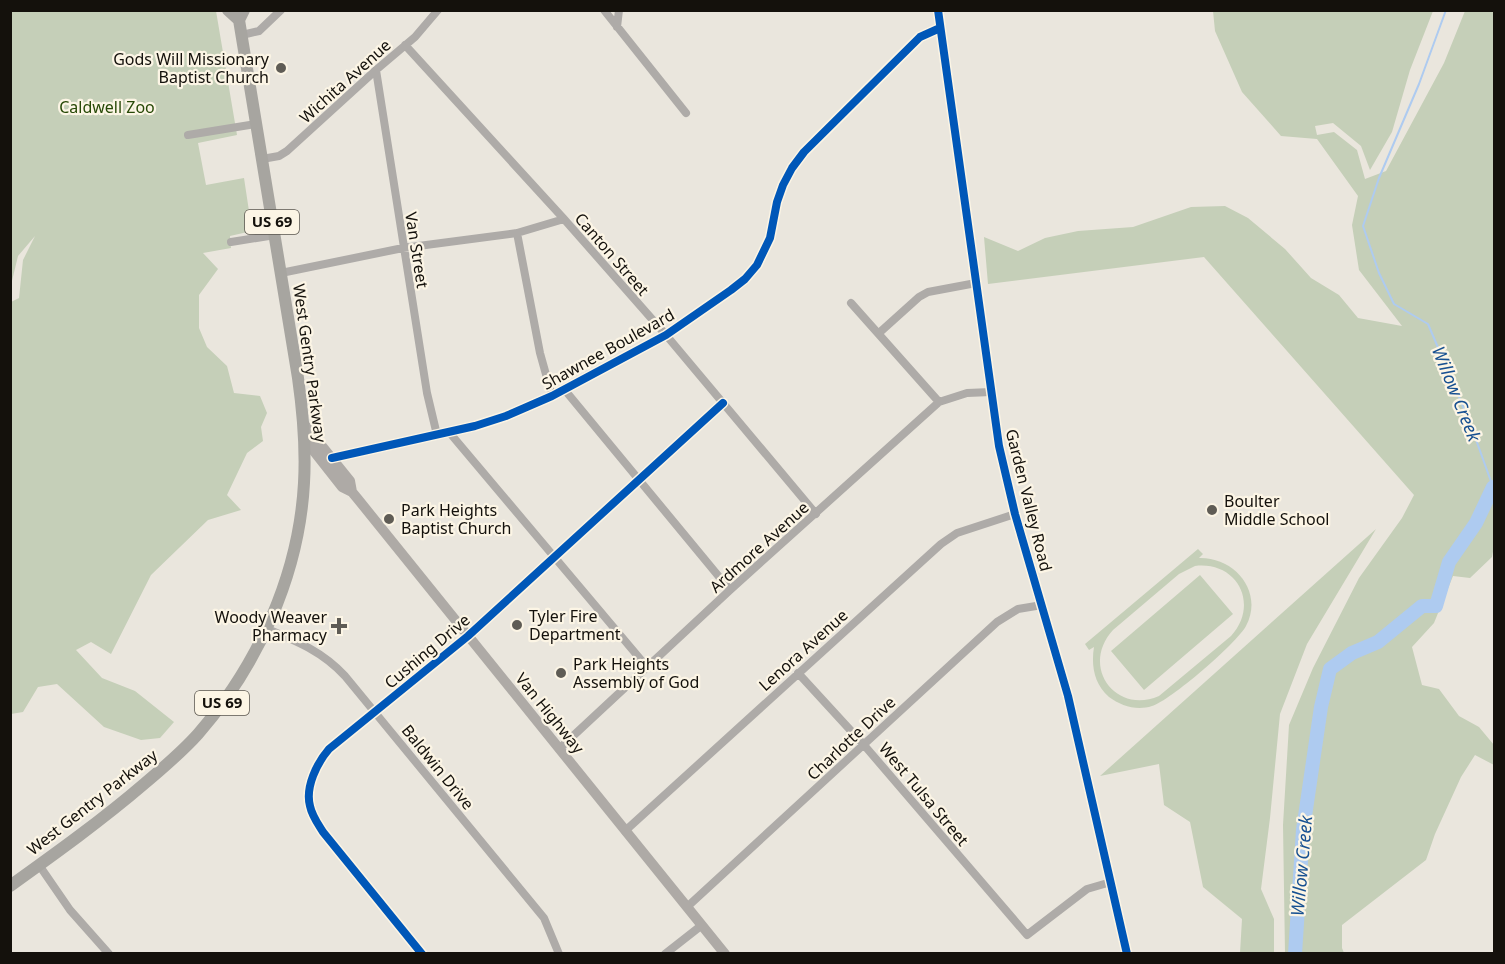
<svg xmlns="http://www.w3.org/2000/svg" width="1505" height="964" font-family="'Noto Sans',sans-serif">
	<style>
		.green { fill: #c5cfb8; fill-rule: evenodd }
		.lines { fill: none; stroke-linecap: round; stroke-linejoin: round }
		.stream { stroke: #aecbf0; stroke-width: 2 }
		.river { stroke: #aecbf0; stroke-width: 14 }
		.minor { stroke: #aeaba8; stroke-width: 8 }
		.tertiary { stroke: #aeaba8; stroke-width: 9 }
		.secondary { stroke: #aeaaa6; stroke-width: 10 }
		.primary { stroke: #a7a5a0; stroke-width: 12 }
		.cycleway-casing { stroke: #fcf5e5; stroke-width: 11 }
		.cycleway { stroke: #0057b8; stroke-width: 8 }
		.poi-dot { fill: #5f5c55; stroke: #fcf5e5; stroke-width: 2 }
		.labels { text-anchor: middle; stroke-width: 4.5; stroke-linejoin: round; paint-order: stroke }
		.shield { fill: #fcf5e5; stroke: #5a554d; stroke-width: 1.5 }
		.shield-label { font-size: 15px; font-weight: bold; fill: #14110c }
		.poi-label { font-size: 16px; fill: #14110c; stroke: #fcf5e5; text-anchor: start }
		.street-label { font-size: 16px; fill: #14110c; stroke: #fcf5e5 }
		.park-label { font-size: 16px; fill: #274907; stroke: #fcf5e5 }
		.water-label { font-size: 18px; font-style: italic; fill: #175091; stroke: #fcf5e5 }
	</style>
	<rect width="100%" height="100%" fill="#eae6dd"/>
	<path class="green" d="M11 11H216L237 135 198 143 206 185 244 178 252 231 230 236 231 248 203 253 218 269 199 295V328L207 347 227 366 234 393 260 396 267 413 261 427 263 441 247 453 227 495 241 510 208 520 151 575 111 654 91 642 76 650 102 678 135 691 174 722 160 738 141 740 104 727 57 684 38 687 23 712 11 714V302L19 298 23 260 35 236 18 256 11 285Z
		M1213 11H1433L1410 70 1392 132 1370 170 1361 146 1333 123 1315 126 1317 135 1334 132 1357 150 1365 179 1386 171 1444 63 1465 11H1494V546L1492 557 1470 578 1453 576 1434 623 1412 647 1422 685 1439 689 1459 716 1479 727 1494 745V765L1475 755 1461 777 1435 834 1426 860 1342 925V948L1344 953H1285L1283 825 1289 725 1313 668 1359 578 1402 518 1414 495 1204 257 988 284 984 237 1018 251 1045 238 1078 231 1133 227 1191 207 1225 206 1248 218 1285 249 1311 278 1339 295 1358 318 1402 326 1359 270 1352 225 1358 196 1317 139 1281 136 1242 92 1215 31Z
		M1376 529 1307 644 1280 714 1270 818 1261 889 1274 919V953H1240L1242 919 1203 887 1190 822 1164 805 1159 764 1100 776Z
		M1198 549 1203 554 1199 558C1235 557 1264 592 1246 626 1237 643 1170 701 1152 706 1137 711 1121 706 1109 697 1094 684 1091 665 1094 647L1089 650 1085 644ZM1195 566C1237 561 1260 604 1231 636L1159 696C1115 715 1080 666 1113 630L1179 574Z
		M1200 575 1233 614 1144 690 1111 651Z"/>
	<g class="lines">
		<path class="stream" d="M1446 10 1419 84 1379 178 1363 226 1379 273 1394 304 1428 324 1470 423 1493 487"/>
		<path class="river" d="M1295 954 1303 830 1321 707 1330 669 1352 653 1378 642 1422 606H1436L1449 562 1476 523 1493 487"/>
		<path class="minor" d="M604 10 686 113
			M617 27 619 10
			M242 35 259 31 281 10
			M405 45 564 219 666 335 816 514
			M376 70 427 393 437 435
			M188 135 256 124
			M262 159 279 156 287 151 376 70 415 37 438 10
			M517 233 540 353 552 396
			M231 242 275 235
			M281 273 403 248 517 233 564 219
			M851 303 939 402
			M879 333 919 297 928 292 976 283
			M564 389 730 590
			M449 432 647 667
			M332 458 475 426 506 416 552 396 666 335 731 290 745 279 757 265 770 238 777 202 783 185 792 168 804 152 920 37 940 28
			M267 629C297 641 323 652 345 676L544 918 559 954
			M798 673 864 745 1027 935 1087 889 1111 882
			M559 749 730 590 939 402 967 393 991 392
			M625 831 941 544 957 533 1015 514
			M39 865 70 910 109 954
			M687 907 997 622 1018 609 1042 605
			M422 954 323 832C318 824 312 816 310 806 305 787 317 763 329 749L468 636 723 403
			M665 954 702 925"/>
		<path class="tertiary" d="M938 10 999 446 1015 514 1068 696 1127 954"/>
		<path class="secondary" d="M304 424 350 481 352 492
			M305 440 342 487 352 492 357 498 725 954"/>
		<path class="primary" d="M228 10 239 20
			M10 886C56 853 102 820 144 784 163 768 182 752 198 734 258 665 299 575 304 483 306 448 303 413 298 378L239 20 244 10"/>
		<g class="cycleway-casing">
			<path id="cycleway" d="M938 10 999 446 1015 514 1068 696 1127 954
				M332 458 475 426 506 416 552 396 666 335 731 290 745 279 757 265 770 238 777 202 783 185 792 168 804 152 920 37 940 28
				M422 954 323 832C318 824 312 816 310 806 305 787 317 763 329 749L468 636 723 403"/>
		</g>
		<use href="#cycleway" class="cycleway"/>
	</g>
	<g class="poi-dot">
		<circle cx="281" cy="68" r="6"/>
		<circle cx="1212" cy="510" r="6"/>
		<circle cx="389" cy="519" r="6"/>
		<circle cx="517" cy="625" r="6"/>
		<path d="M336 617h6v6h6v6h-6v6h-6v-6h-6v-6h6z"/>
		<circle cx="561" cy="673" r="6"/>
	</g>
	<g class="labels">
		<g class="shield">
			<rect x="245" y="210" width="54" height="24" rx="4.5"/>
			<rect x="195" y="691" width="54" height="24" rx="4.5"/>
		</g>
		<g class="shield-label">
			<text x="272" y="227">US 69</text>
			<text x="222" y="708">US 69</text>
		</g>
		<g class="poi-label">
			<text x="269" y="65" text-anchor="end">Gods Will Missionary<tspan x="269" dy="18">Baptist Church</tspan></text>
			<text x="1224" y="507">Boulter<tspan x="1224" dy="18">Middle School</tspan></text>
			<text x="401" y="516">Park Heights<tspan x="401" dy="18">Baptist Church</tspan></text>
			<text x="529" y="622">Tyler Fire<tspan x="529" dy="18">Department</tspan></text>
			<text x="327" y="623" text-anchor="end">Woody Weaver<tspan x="327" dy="18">Pharmacy</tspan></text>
			<text x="573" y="670">Park Heights<tspan x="573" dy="18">Assembly of God</tspan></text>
		</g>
		<g class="street-label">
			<text transform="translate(345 81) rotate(-42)" y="6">Wichita Avenue</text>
			<text transform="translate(417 250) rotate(81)" y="6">Van Street</text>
			<text transform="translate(612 254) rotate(49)" y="6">Canton Street</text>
			<text transform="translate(608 349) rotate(-29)" y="6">Shawnee Boulevard</text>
			<text transform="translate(310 363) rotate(82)" y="6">West Gentry Parkway</text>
			<text transform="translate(1029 500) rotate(76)" y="6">Garden Valley Road</text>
			<text transform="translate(759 547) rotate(-42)" y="6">Ardmore Avenue</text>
			<text transform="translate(803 650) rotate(-42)" y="6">Lenora Avenue</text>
			<text transform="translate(427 651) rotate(-40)" y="6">Cushing Drive</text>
			<text transform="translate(550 713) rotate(51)" y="6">Van Highway</text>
			<text transform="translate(851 738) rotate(-43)" y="6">Charlotte Drive</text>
			<text transform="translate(438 767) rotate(51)" y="6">Baldwin Drive</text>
			<text transform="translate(924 794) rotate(50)" y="6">West Tulsa Street</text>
			<text transform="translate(92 802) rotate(-38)" y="6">West Gentry Parkway</text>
		</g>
		<g class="park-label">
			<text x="107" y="113">Caldwell Zoo</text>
		</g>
		<g class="water-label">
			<text transform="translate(1456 394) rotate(68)" y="6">Willow Creek</text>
			<text transform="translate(1302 866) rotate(-85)" y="6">Willow Creek</text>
		</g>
	</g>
	<rect width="1505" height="964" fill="none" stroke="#14110c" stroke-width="24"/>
</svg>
